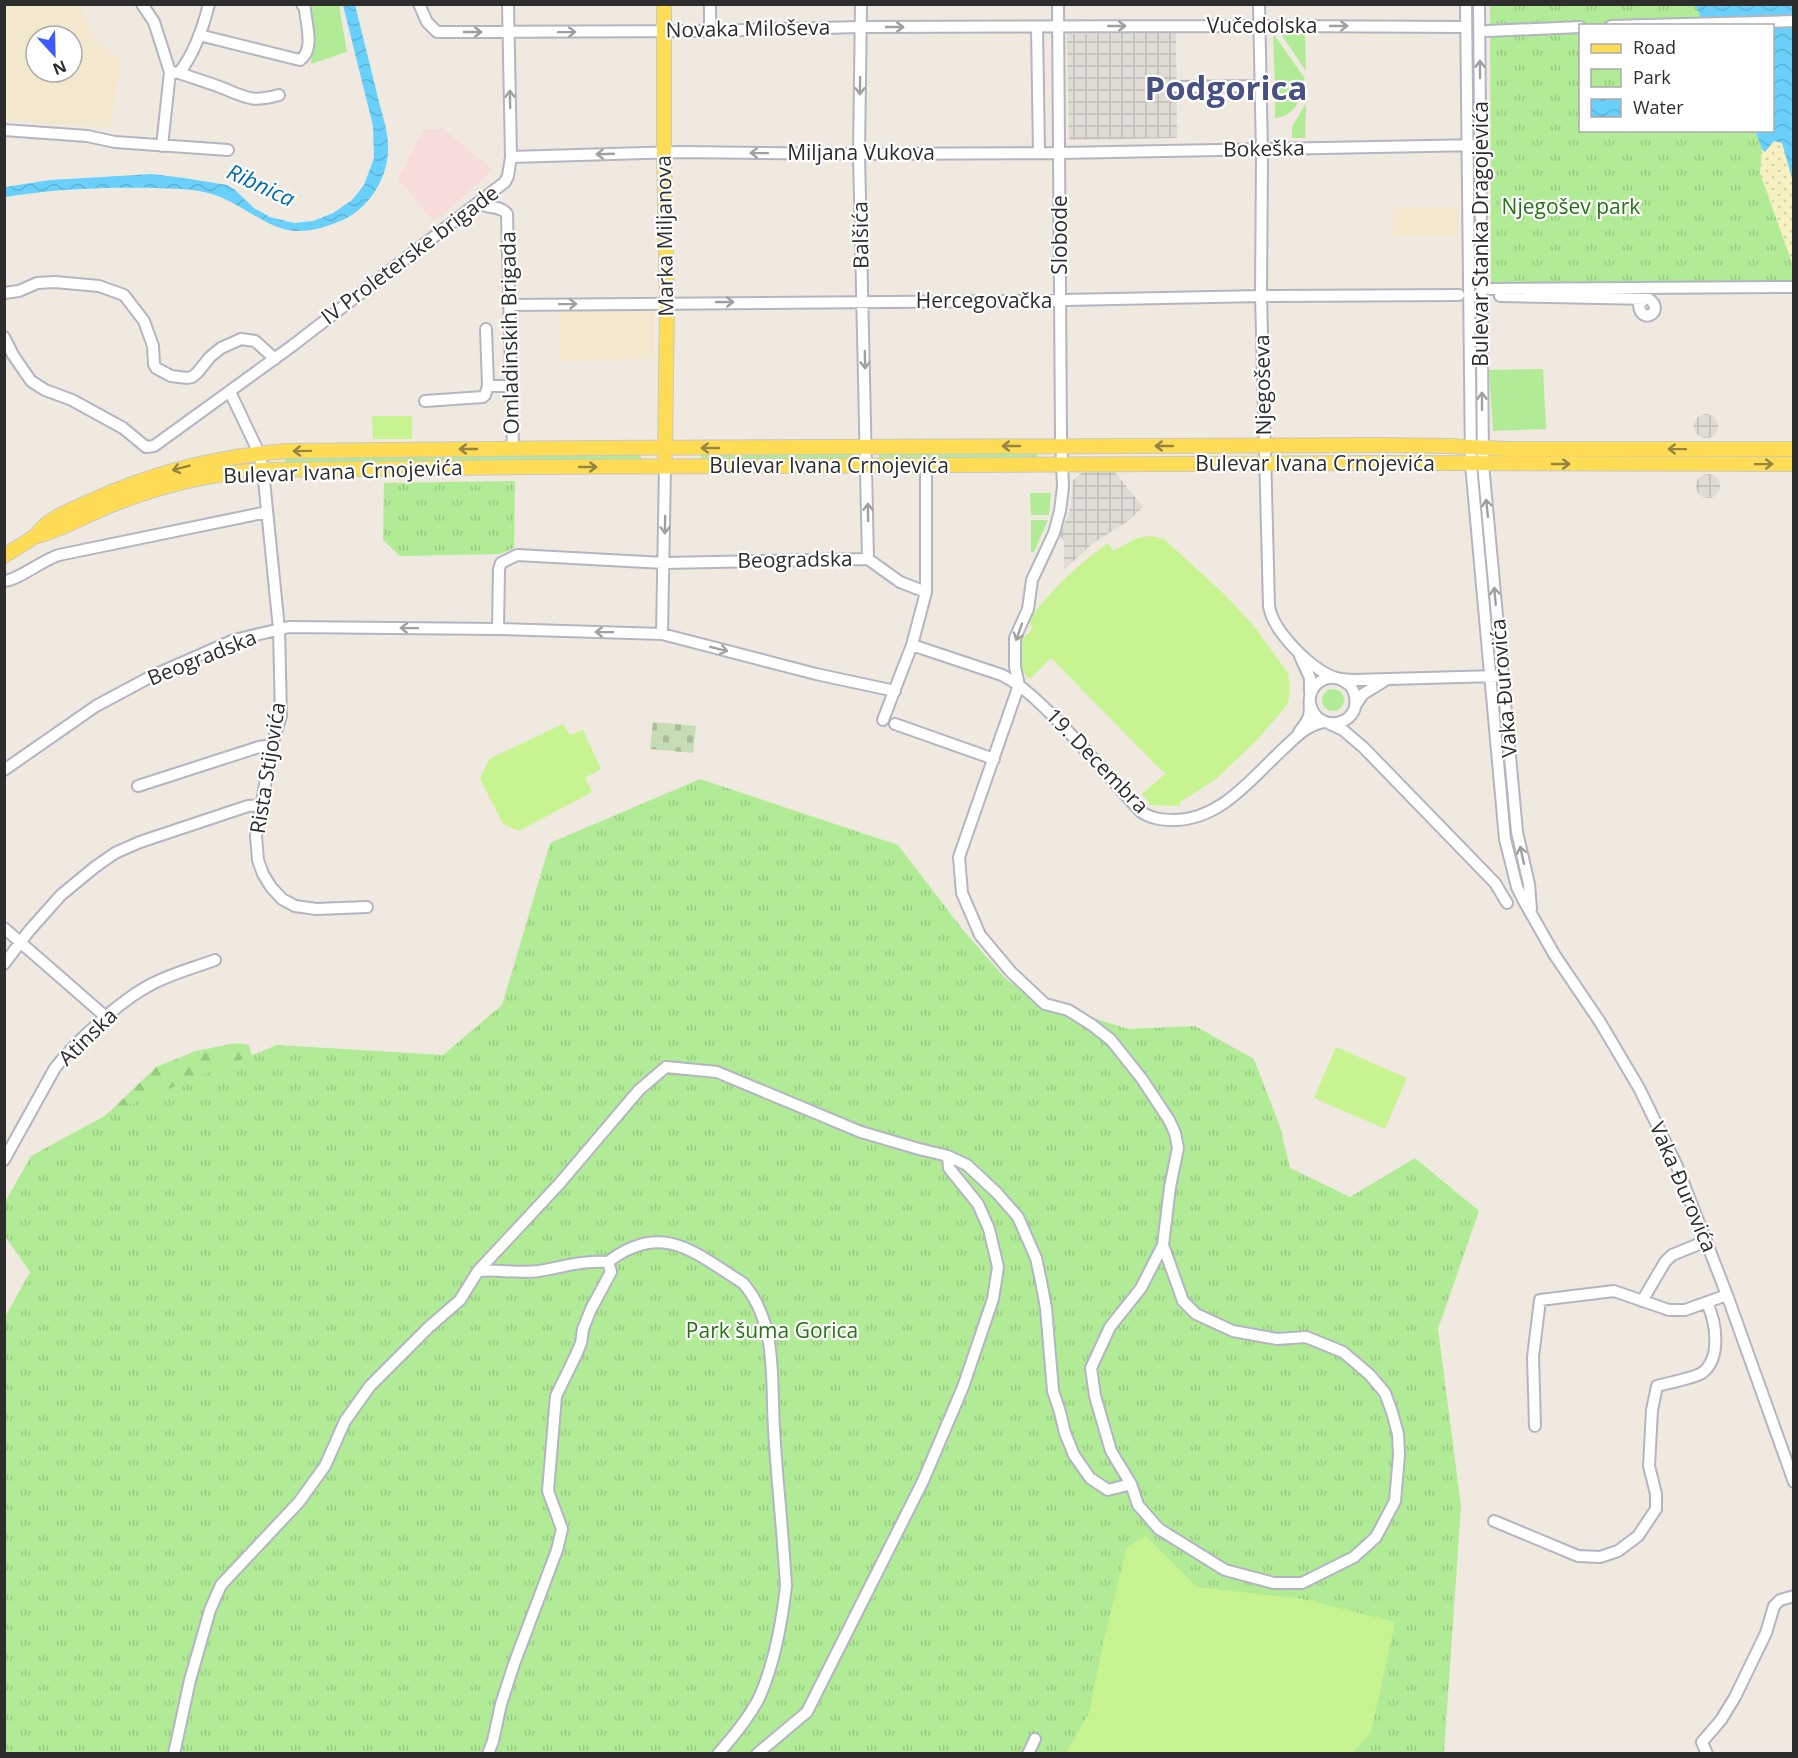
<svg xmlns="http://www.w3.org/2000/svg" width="1798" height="1758" font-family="'Open Sans',sans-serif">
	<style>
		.education { fill: #f3e7cd; fill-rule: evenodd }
		.medical { fill: #f7dcdc }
		.grass { fill: #b1eb96 }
		.forest { fill: url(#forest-firs) }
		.sand { fill: url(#sand-dots) }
		.cemetery { fill: url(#cemetery-stones) }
		.park { fill: url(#park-tufts) }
		.pitch { fill: #c7f391 }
		.plaza { fill: url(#plaza-grid) }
		.water { fill: url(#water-waves) }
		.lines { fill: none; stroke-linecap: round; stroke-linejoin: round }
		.minor-casing { stroke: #b3b5c2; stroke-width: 14 }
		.major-casing { stroke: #c8c8c8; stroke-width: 16 }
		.minor { stroke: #fff; stroke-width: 10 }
		.major { stroke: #ffdc55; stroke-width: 14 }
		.oneway { stroke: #a0a0a0 }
		.oneway2 { stroke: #968441 }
		.labels { text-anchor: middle; stroke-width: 4.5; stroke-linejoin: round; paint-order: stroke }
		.street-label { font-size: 21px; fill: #2d2d2d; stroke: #fff }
		.park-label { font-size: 21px; fill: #257413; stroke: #fff }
		.water-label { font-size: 22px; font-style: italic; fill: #006daf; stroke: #fff }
		.town-label { font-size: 33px; font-weight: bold; fill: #485184; stroke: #fff }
	</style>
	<defs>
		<pattern id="forest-firs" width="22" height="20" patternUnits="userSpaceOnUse" patternTransform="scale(1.5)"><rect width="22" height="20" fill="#b1eb96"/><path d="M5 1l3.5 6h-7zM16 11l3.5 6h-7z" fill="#99ca82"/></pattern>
		<pattern id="sand-dots" width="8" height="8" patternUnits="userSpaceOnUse" patternTransform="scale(1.5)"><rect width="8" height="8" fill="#f7f0c0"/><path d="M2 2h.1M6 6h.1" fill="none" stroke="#d4cea5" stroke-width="1.8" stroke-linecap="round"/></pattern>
		<pattern id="cemetery-stones" width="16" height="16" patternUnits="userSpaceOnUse" patternTransform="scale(1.5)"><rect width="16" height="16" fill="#c6dcb4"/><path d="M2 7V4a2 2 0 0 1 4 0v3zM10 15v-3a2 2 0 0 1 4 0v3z" fill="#aabd9b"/></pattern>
		<pattern id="park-tufts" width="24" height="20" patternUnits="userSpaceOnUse" patternTransform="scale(1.5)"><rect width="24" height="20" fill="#b1eb96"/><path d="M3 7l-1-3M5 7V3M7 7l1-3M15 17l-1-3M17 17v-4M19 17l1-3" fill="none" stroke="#99ca82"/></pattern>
		<pattern id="plaza-grid" width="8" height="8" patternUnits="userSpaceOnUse" patternTransform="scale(1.5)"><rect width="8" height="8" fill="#dfdcd6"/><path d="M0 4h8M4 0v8" fill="none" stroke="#c0bdb8"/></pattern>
		<pattern id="water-waves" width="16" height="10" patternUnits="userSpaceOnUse" patternTransform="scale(1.5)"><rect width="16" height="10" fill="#69d0fb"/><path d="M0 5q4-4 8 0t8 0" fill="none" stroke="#5bb3d7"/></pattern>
	</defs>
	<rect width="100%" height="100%" fill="#f0e9df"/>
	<path class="education" d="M4 5H79L95 39 121 60 110 128 5 120ZM36 36H72V72H36Z
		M1394 207H1458V236H1393Z
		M654 307V359L559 361V308Z"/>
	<path class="medical" d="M423 129H443L493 170 434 222 398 179Z"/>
	<path class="grass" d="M311 5H339L347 52 311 64 314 27Z
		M1281 34H1305L1306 71Z
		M1273 36H1275L1305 79 1301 83 1275 84Z
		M1275 88H1303L1305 91C1298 103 1292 117 1275 118Z
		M1306 103 1305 138H1292V127Z
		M1543 369 1546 429 1493 431 1489 370Z
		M641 452V460L285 466V459Z
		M701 453H852V460H701Z
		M879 453H1037V460H879Z
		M1030 493H1051L1049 515H1031Z
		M1031 520H1048L1034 552H1031Z
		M1322 700a11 11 0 1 1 22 0a11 11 0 1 1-22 0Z"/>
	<path class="forest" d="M237 1043 249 1045 257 1082 79 1141 156 1067 196 1051Z"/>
	<path class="sand" d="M1774 141 1782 143 1793 182V268L1760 173 1762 149 1766 152Z"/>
	<path class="cemetery" d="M653 722 696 726 693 753 650 749Z"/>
	<path class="park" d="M1490 5H1695L1705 25 1580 26V130L1755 131 1762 149 1760 173 1792 263 1793 282 1491 286Z
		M515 481 514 548 500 554 400 556 383 540 384 483Z
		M700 779 898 845 963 930 1004 977 1045 1010H1068L1128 1029 1195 1026 1254 1059 1280 1127 1290 1168 1350 1197 1415 1158 1479 1211 1438 1329 1461 1506 1444 1753H5L4 1319 30 1272 5 1236V1202L31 1156 114 1111 277 1045 443 1055 502 1005 550 843Z"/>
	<path class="pitch" d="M372 416H412V439H373Z
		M1150 536 1164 539 1224 594 1253 625 1288 673 1290 689 1288 703 1282 711 1257 740 1216 779 1180 802V806L1149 805V802L1142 794 1166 773 1160 769 1051 658 1030 679 1019 669 1020 640 1028 634 1033 627 1027 622C1050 591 1077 565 1108 543L1113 551 1137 538Z
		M563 724 570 735 583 730 601 769 585 778 592 792 519 831 503 824 480 779 489 759Z
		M1336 1047 1407 1078 1385 1129 1314 1098Z
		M1146 1536 1197 1587 1303 1599 1395 1622 1371 1733 1352 1753H1066L1089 1713 1103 1643 1127 1547Z"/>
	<path class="plaza" d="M1176 32 1177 138 1069 140 1067 34Z
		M1694 426a12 12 0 1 1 24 0a12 12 0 1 1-24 0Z
		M1114 471 1143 507 1128 521 1092 544 1064 570V542L1060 535 1068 516 1071 505 1073 480 1083 472Z
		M1696 486a12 12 0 1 1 24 0a12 12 0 1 1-24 0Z"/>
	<path class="water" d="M343 5H355C363 37 371 69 379 102 383 117 389 134 388 151 387 179 369 208 343 220 328 226 312 232 295 231 265 229 238 200 208 193 191 188 172 189 154 188 104 187 54 189 5 197V187L50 180 152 174 184 178 227 185 234 189 254 208 270 217 294 223 313 221 333 213 352 200 364 185 374 158 373 126Z
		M1695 5H1793V182L1782 143 1774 141 1765 152 1762 149 1755 131 1772 130V26L1705 25Z"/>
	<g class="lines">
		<g class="minor-casing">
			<path id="minor" d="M142 4 154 22 170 72 179 73C194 54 203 28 209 4
				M419 4 427 22 437 32 710 31 861 27 1259 26 1466 27
				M710 4V31
				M861 4 859 154 868 559
				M1058 4 1061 436 1063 487 1060 511 1054 533 1032 580 1028 609 1015 638V667L1019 685 959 857 962 893 980 935 1011 972 1045 1004 1068 1010 1092 1025 1111 1040 1142 1079 1169 1120 1175 1133 1178 1148 1170 1187 1163 1245 1183 1301 1196 1314 1233 1331 1277 1339 1306 1337 1343 1352 1370 1375 1385 1393 1392 1412 1398 1434 1399 1455 1395 1501 1376 1537 1354 1557 1302 1583H1274L1225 1570 1159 1529 1138 1505 1131 1484 1111 1451 1095 1396 1091 1368 1110 1327 1141 1288 1163 1245
				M1259 4 1262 155 1261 296 1269 606C1273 632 1312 670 1336 678
				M1466 4 1471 464 1505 839 1517 887 1525 903 1554 954 1600 1022 1639 1088 1676 1164 1727 1295 1794 1482
				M1479 4 1483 464 1517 832 1529 884 1531 909
				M1611 26 1794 21
				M1037 27 1039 153
				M1487 31 1580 27
				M199 35 300 60C315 50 306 24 305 9L302 4
				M179 73C193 78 207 82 220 87 246 97 250 103 279 95
				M1177 87 1261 86
				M4 130 87 136 115 142 228 150
				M162 146 170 72
				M511 157 679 152 841 154 1059 153 1480 145
				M478 203C487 209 501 205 507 214L513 449
				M1489 289 1794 287
				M4 293 19 291 37 283 55 282 99 286 124 295 144 321 153 346 154 364 156 368 171 376 187 378 192 377 197 373 210 357 221 348 241 339 255 341 275 359
				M1500 296 1649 299C1666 311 1641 326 1639 305L1644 299
				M510 305 1013 301 1261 296 1459 295
				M486 329 488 386H511
				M4 337 13 355 31 381 45 390 72 400 123 428 146 447 154 446 292 346 505 182 508 176 511 157 508 4
				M230 392 259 453 263 470 279 629 281 716 272 745 256 836 258 860 263 874 271 887 282 899 295 906 316 909 367 907
				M425 401 483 397 485 395 488 386
				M868 559 900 582 926 592
				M4 581C19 580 42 560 59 555L267 512
				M498 629 499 569 501 563 517 555 664 563 868 559
				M662 634 665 467
				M912 645 1002 675C1023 686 1039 702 1056 719 1085 748 1112 780 1140 811 1151 819 1162 820 1175 820 1221 819 1251 779 1282 750 1295 738 1306 725 1324 722
				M1300 656 1310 678V692
				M1341 679 1353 680 1496 676
				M1355 706 1363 694 1386 680
				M883 720 912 645 926 592V465
				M895 724 994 759
				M1330 724 1343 730 1364 748 1495 883 1507 903
				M1299 732C1303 727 1307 722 1309 716 1311 709 1308 700 1311 693 1316 679 1333 673 1345 682 1351 685 1354 690 1355 697 1361 726 1316 735 1310 703
				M4 770 96 706 152 676 234 640 289 627 498 629 662 634 816 674 895 691
				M138 786 259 747 272 745
				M4 928 106 1017
				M4 964 29 931 61 895 95 867 115 853 140 842 248 806 262 805
				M948 1156 967 1165 997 1193 1018 1217 1036 1258 1041 1281 1046 1308 1053 1391 1060 1412 1065 1433 1074 1455 1090 1478 1108 1490 1131 1484
				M4 1160 55 1068C76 1041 120 1001 150 985 170 974 193 968 215 960
				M478 1271C498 1269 518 1274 539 1271 562 1267 584 1260 608 1262
				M1642 1301 1665 1262 1672 1255 1699 1244
				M1535 1426 1533 1357 1540 1300 1614 1291 1669 1310H1685L1727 1295
				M1494 1521 1578 1556 1600 1557 1618 1551 1638 1536 1656 1509V1494L1649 1466 1652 1410 1657 1386C1668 1383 1694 1378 1702 1373 1722 1358 1716 1322 1707 1303
				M174 1754 190 1680 210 1610 221 1585 299 1502 325 1466 345 1421 370 1386 429 1327 460 1300 478 1271 560 1183 639 1090 666 1067 717 1072 861 1132 919 1149 948 1156 949 1168 978 1204 989 1229 998 1267 993 1299 963 1387 923 1481 807 1712 757 1754
				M488 1754 493 1741 501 1704 514 1664 557 1550 562 1529 548 1491 556 1396 576 1355 581 1343 583 1329 591 1309 611 1272 608 1262C662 1220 695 1253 743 1283 756 1298 764 1317 768 1337 774 1367 772 1398 774 1429 777 1481 783 1533 786 1586 782 1621 774 1665 759 1698 749 1718 733 1737 718 1754
				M1028 1754 1035 1739
				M1707 1754 1702 1742 1721 1720 1735 1697 1766 1633 1774 1606 1780 1600 1794 1596"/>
		</g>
		<g class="major-casing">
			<path id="major" d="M664 4V152L667 303 665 456
				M37 536C64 529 88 514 114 504 162 485 212 473 263 470L530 467 1375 463 1794 464
				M4 556C14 549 26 543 35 536 40 532 43 526 48 523 61 513 78 507 93 500 155 472 219 456 287 451L590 448 1379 445 1449 446 1508 449H1794"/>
		</g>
		<use href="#minor" class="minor"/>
		<use href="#major" class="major"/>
	</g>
	<defs><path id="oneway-shaft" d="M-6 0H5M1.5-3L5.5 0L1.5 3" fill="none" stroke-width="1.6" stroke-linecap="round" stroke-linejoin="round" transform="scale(1.5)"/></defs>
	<g class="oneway">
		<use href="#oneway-shaft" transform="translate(1117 26)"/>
		<use href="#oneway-shaft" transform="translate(1339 26)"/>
		<use href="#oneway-shaft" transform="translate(895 27)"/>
		<use href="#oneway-shaft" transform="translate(473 32)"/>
		<use href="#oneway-shaft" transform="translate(567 32) rotate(-1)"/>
		<use href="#oneway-shaft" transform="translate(1480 69) rotate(-90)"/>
		<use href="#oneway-shaft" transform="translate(860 86) rotate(91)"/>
		<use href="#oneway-shaft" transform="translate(510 99) rotate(-91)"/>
		<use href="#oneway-shaft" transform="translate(759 153) rotate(-179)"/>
		<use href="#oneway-shaft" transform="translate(605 154) rotate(178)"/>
		<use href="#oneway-shaft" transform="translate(725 302)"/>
		<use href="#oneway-shaft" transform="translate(568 304) rotate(-1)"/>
		<use href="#oneway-shaft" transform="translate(865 360) rotate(89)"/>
		<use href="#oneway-shaft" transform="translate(1482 401) rotate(-90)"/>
		<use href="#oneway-shaft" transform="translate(1487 508) rotate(-96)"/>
		<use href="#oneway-shaft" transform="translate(868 512) rotate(-91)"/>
		<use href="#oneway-shaft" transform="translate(665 525) rotate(91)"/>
		<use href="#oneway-shaft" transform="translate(1495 596) rotate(-95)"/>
		<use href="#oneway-shaft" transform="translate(409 628) rotate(-179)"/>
		<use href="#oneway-shaft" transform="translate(604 632) rotate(-179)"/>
		<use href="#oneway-shaft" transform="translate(1019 632) rotate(110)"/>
		<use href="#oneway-shaft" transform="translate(719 649) rotate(14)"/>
		<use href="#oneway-shaft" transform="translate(1522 855) rotate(-103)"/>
	</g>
	<g class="oneway2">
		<use href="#oneway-shaft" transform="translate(1011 446) rotate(180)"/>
		<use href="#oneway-shaft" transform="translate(1164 446) rotate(180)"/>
		<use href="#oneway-shaft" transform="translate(710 448) rotate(180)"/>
		<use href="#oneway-shaft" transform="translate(468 449) rotate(180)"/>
		<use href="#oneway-shaft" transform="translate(1677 449) rotate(-179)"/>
		<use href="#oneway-shaft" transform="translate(302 451) rotate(179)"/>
		<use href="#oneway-shaft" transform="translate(1561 464)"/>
		<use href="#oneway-shaft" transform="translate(1764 464) rotate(-1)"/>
		<use href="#oneway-shaft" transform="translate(588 467)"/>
		<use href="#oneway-shaft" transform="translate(181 468) rotate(165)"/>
	</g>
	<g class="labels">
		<g class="street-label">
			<text x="1262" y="33">Vučedolska</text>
			<text transform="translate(748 29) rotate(-1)" y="7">Novaka Miloševa</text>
			<text transform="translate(1264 149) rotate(-1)" y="7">Bokeška</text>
			<text x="861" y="160">Miljana Vukova</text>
			<text transform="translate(1481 234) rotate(-90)" y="7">Bulevar Stanka Dragojevića</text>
			<text transform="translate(861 235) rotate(-91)" y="7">Balšića</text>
			<text transform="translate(1060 235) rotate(-90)" y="7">Slobode</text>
			<text transform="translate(665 236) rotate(-91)" y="7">Marka Miljanova</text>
			<text transform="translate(410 255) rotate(-37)" y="7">IV Proleterske brigade</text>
			<text x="984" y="308">Hercegovačka</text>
			<text transform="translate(510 333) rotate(-91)" y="7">Omladinskih Brigada</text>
			<text transform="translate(1263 385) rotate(-91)" y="7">Njegoševa</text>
			<text x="1315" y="471">Bulevar Ivana Crnojevića</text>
			<text x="829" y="473">Bulevar Ivana Crnojevića</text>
			<text transform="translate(343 472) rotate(-2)" y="7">Bulevar Ivana Crnojevića</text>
			<text transform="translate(795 560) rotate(-1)" y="7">Beogradska</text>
			<text transform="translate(202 658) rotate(-22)" y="7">Beogradska</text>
			<text transform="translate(1504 688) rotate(-95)" y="7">Vaka Đurovića</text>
			<text transform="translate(1097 761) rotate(46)" y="7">19. Decembra</text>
			<text transform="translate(268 768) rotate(-81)" y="7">Rista Stijovića</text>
			<text transform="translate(88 1037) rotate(-44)" y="7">Atinska</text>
			<text transform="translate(1683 1187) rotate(67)" y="7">Vaka Đurovića</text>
		</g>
		<g class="park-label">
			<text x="1571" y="214">Njegošev park</text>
			<text x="772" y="1338">Park šuma Gorica</text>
		</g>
		<g class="water-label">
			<text transform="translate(261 185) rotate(25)" y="8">Ribnica</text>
		</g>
		<g class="town-label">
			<text x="1226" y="100">Podgorica</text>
		</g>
	</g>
	<rect width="1798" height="1758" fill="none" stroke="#2d2d2d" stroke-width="12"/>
	<rect x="1579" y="24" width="195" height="108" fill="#ffffff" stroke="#ababab" stroke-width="1.5"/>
	<rect x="1591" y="44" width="30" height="9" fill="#ffdc55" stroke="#ababab" stroke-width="1.5"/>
	<text x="1633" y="54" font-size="18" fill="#2d2d2d">Road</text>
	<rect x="1591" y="69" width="30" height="18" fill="url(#park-tufts)" stroke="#ababab" stroke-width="1.5"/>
	<text x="1633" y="84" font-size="18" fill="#2d2d2d">Park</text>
	<rect x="1591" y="99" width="30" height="18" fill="url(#water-waves)" stroke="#ababab" stroke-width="1.5"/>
	<text x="1633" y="114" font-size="18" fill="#2d2d2d">Water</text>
	<g transform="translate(54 54) rotate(158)"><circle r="28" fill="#ffffff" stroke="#ababab" stroke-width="1.5"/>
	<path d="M0-4.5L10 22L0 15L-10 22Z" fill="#3d5bff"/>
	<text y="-9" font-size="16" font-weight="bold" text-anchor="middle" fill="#2d2d2d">N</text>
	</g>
</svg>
